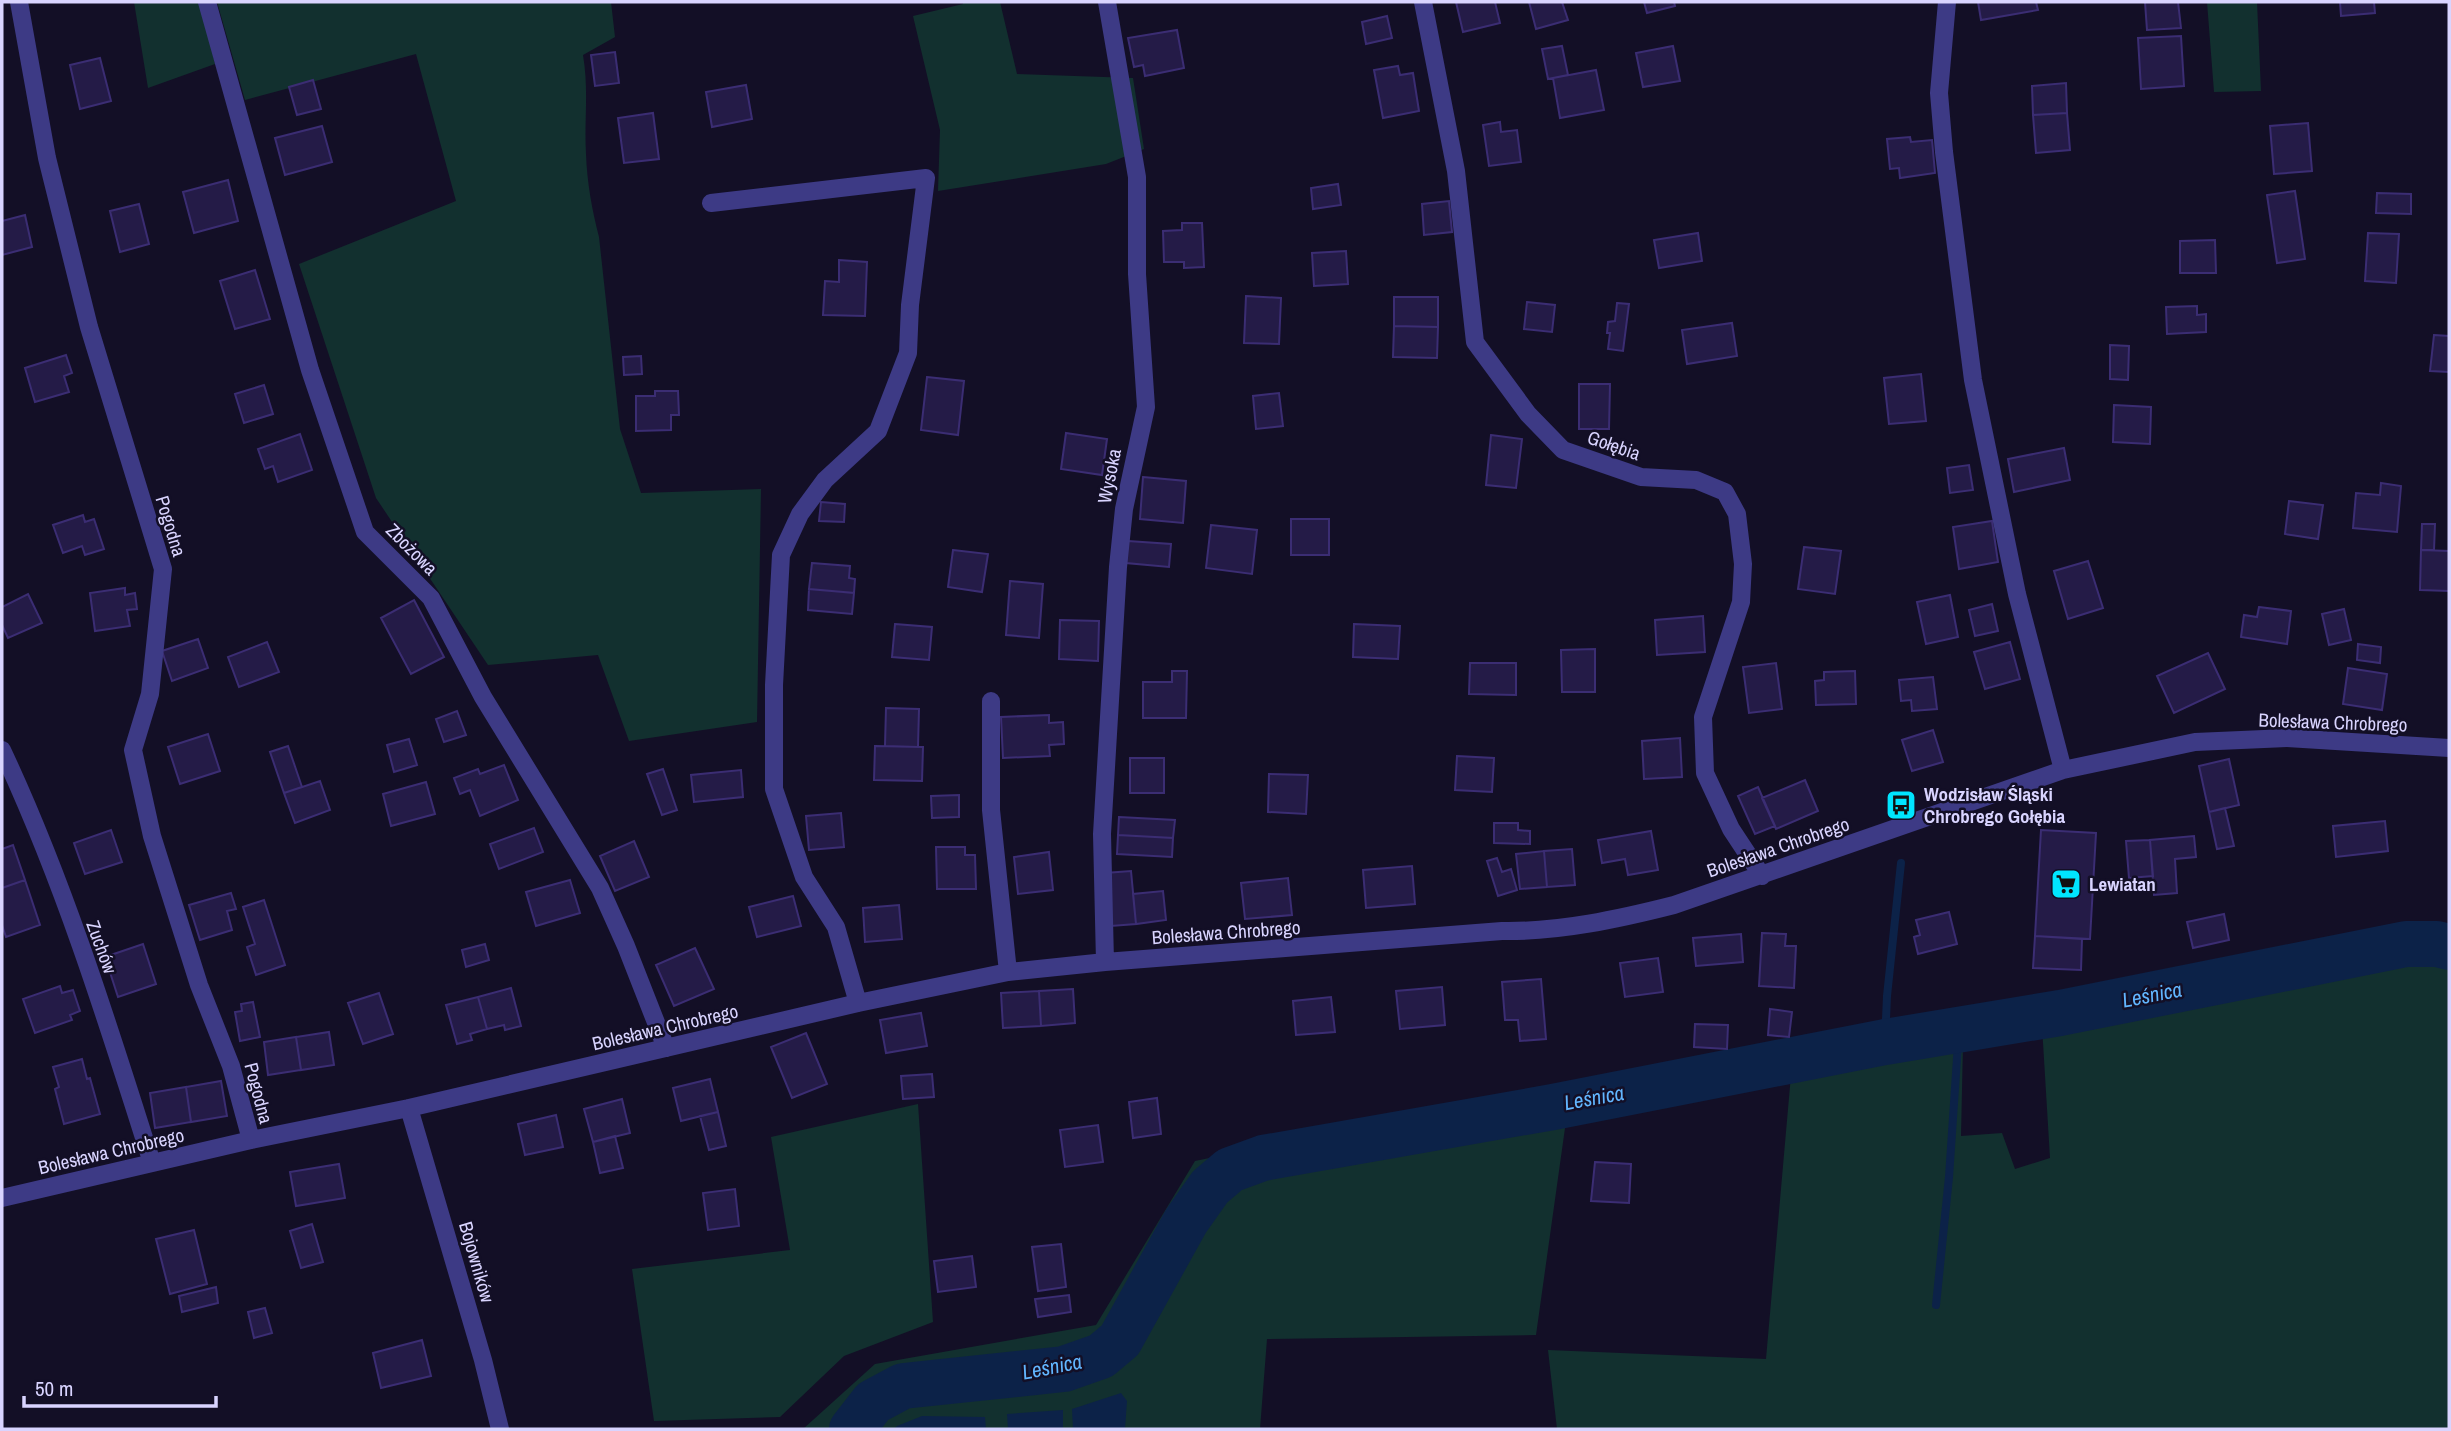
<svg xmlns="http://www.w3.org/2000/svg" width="2451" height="1431" font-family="'Archivo Narrow',sans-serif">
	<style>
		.green { fill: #12302f }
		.water { fill: #0c2248 }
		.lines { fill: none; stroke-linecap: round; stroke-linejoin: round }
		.stream { stroke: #0c2248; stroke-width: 8 }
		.river { stroke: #0c2248; stroke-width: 46 }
		.building { fill: #241b47; stroke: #3b2d73; stroke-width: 2 }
		.minor { stroke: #3d3a85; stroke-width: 18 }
		.labels { text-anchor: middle; stroke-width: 5; stroke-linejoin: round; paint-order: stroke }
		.street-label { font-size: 19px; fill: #d9d4ff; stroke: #130f26 }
		.poi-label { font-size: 19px; font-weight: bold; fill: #d9d4ff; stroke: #130f26; text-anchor: start }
		.water-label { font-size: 21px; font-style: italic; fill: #62b6ff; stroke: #130f26 }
	</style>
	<rect width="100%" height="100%" fill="#130f26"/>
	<path class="green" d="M134 2H202L215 64 148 88Z
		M217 2H611L615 37 583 55C589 91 584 119 586 154 587 182 592 210 599 237L620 429 641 493 761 489 757 722 629 741 598 655 488 665 376 498 299 264 456 201 416 54 245 100Z
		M963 2H1000L1017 74 1133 78 1144 149 1106 164 938 191 940 130 913 16 963 4Z
		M2207 2H2257L2261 91 2214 92Z
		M2419 957 2449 961V1429H1557L1548 1350 1766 1359 1791 1075 1566 1121 1536 1335 1267 1339 1260 1429H803L875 1364 1096 1325 1195 1161 1500 1098 1741 1058 1792 1075 1963 1043 1961 1136 2002 1133 2015 1169 2050 1158 2042 1026Z
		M918 1104 933 1322 844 1356 780 1417 654 1421 632 1269 790 1250 771 1137Z"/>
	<path class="water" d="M1121 1393 1127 1401 1125 1429H1073L1072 1409Z
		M1063 1410V1429H1008L1007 1414Z
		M922 1416 985 1417 986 1429H894L897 1426Z"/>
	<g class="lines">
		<path class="stream" d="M1885 1042 1887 996 1901 863
			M1936 1305 1949 1177 1959 1029"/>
		<path class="river" d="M852 1429 873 1402 903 1386 1064 1369 1101 1356 1120 1340 1186 1221 1210 1187 1230 1170 1263 1158 1553 1107 1885 1042 2060 1013 2406 944H2437L2449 947"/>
	</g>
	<path class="building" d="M1456 2H1495L1500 23 1463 32Z
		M1529 2H1562L1568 20 1536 29Z
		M1644 2H1674L1675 6 1647 13Z
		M1978 2H2036L2038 10 1981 20Z
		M2145 2H2178L2181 28 2147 30Z
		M2340 2H2374L2375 13 2341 16Z
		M1387 16 1392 38 1366 44 1362 22Z
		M1177 30 1184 68 1145 76 1143 65 1134 67 1128 38Z
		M2181 36 2184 86 2141 89 2138 38Z
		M1562 46 1568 75 1548 79 1542 49Z
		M1673 46 1680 81 1643 87 1636 53Z
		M615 52 619 83 595 86 591 55Z
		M100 58 111 101 80 109 70 65Z
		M1398 66 1400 75 1413 73 1419 111 1383 118 1374 70Z
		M1596 70 1604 110 1560 118 1553 78Z
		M313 80 321 109 297 115 289 87Z
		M2066 83 2067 113 2033 115 2032 86Z
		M746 85 752 119 712 127 706 92Z
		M653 113 659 159 624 163 618 118Z
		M2067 113 2070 150 2036 153 2033 115Z
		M1500 122 1501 132 1517 130 1521 162 1489 166 1483 125Z
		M2308 123 2312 171 2274 174 2270 126Z
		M322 126 332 162 285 175 275 138Z
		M1910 137 1911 142 1932 140 1935 173 1900 178 1899 168 1890 169 1887 139Z
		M228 180 238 221 194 233 183 192Z
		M1338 184 1341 205 1313 209 1311 188Z
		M2295 191 2305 259 2277 263 2267 195Z
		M2377 193 2411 194V214L2376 213Z
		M1449 201 1452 232 1424 235 1422 204Z
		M139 204 149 244 120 252 110 211Z
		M25 215 32 247 2 255V221Z
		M1182 223H1202L1204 267 1184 268V262H1164L1163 231 1182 230Z
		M1698 233 1702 261 1659 268 1654 240Z
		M2368 233 2399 234 2396 283 2365 281Z
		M2215 240 2216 273H2180V241Z
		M1346 251 1348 284 1314 286 1312 253Z
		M839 260 867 262 865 316 823 315 825 281 839 282Z
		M255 270 270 319 235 329 220 281Z
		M1246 296 1281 298 1279 344 1244 343Z
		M1394 297H1438V327L1394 326Z
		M1527 302 1555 305 1552 332 1524 329Z
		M1617 303 1629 304 1623 351 1608 349 1610 333H1607L1608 322 1615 321Z
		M2197 306V315L2206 314V332L2167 334 2166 307Z
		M1732 323 1737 356 1687 364 1682 330Z
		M1394 326 1438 327 1437 358 1393 357Z
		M2434 335 2449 336V372L2430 371Z
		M2110 345 2129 346 2128 380 2110 379Z
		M66 355 72 373 64 376 69 392 35 402 25 368Z
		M641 356 642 374 624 375 623 357Z
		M1921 374 1926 421 1889 424 1884 378Z
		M927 377 964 381 958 435 921 430Z
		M1579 384H1610L1609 429H1579Z
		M264 385 273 414 244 423 235 394Z
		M655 391H678L679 415H671V430L636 431V396H655Z
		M1279 393 1283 426 1256 429 1253 396Z
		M2114 405 2151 407 2150 444 2113 442Z
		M1066 433 1107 439 1102 475 1061 469Z
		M300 434 312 470 278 482 273 466 265 469 258 449Z
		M1491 435 1522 439 1516 488 1486 485Z
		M2064 448 2070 480 2014 492 2008 459Z
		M1969 465 1973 490 1950 493 1947 468Z
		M1143 477 1186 481 1183 523 1140 519Z
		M2381 483 2401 486 2397 532 2353 528 2356 493 2380 495Z
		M2289 501 2323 505 2318 539 2285 534Z
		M821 502 845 504 844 522 819 521Z
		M83 515 85 522 94 519 104 549 85 555 82 546 63 553 53 525Z
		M1291 519H1329V555H1291Z
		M1992 521 1998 562 1959 569 1953 527Z
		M2422 524H2435L2434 550H2421Z
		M1211 525 1257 530 1252 574 1206 568Z
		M1128 541 1171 544 1169 567 1126 563Z
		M1804 547 1841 551 1835 594 1798 589Z
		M953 550 988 554 982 592 948 587Z
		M2421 550 2449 551V591L2420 590Z
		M2088 561 2103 608 2068 619 2054 571Z
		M812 563 850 566 849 578 855 579 854 593 809 589Z
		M1010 581 1043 584 1039 638 1006 635Z
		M125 588V595L135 593 137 609 127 610 130 626 95 631 90 593Z
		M809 589 854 593 852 614 808 610Z
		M28 594 42 623 8 638 2 625V607Z
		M1950 595 1958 637 1926 644 1917 602Z
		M414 600 444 657 411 674 381 618Z
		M1992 604 1998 631 1975 636 1969 610Z
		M2259 607 2291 611 2287 644 2241 637 2244 615 2257 617Z
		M2344 609 2351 640 2329 645 2322 614Z
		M1703 616 1705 652 1657 655 1655 620Z
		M1060 620 1099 621 1098 661 1059 659Z
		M895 624 932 627 929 660 892 657Z
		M1354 624 1400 626 1398 659 1353 657Z
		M198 639 208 668 172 681 162 651Z
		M267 642 279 672 239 687 228 657Z
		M2010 642 2020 679 1985 689 1974 652Z
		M2358 644 2381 647 2380 663 2357 660Z
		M1595 649V692H1562L1561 650Z
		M2208 653 2225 689 2174 713 2157 676Z
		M1470 663H1516V695L1469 694Z
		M1776 663 1782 709 1749 713 1743 667Z
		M2348 668 2387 674 2382 710 2343 704Z
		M1172 671H1187L1186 718H1143V682H1172Z
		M1855 671 1856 704 1816 705 1815 681 1824 680V672Z
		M1933 677 1937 709 1912 711 1911 700 1901 701 1899 680Z
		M886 708 919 709 918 747 885 746Z
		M457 711 466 735 444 742 436 719Z
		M1049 715V723L1063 722 1064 744 1049 745 1050 756 1003 758 1001 717Z
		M1933 730 1943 762 1912 771 1902 740Z
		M208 734 220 771 180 784 168 747Z
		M1680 738 1682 777 1644 779 1642 741Z
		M409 739 417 765 394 772 387 745Z
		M288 746 302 787 284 793 270 752Z
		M875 746 923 747 922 781 874 780Z
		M1457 756 1494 758 1492 792 1455 790Z
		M1130 758H1164V793H1130Z
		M2229 759 2239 805 2209 812 2199 766Z
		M504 765 518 800 480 816 470 790 460 794 454 778 478 769 480 774Z
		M663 769 677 810 662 815 647 774Z
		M741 770 743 797 694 802 691 775Z
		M1269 774 1308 775 1306 814 1268 812Z
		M1805 780 1818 811 1776 829 1762 798Z
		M320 781 330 810 295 823 284 793Z
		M426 782 435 814 391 826 383 794Z
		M1758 787 1775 826 1755 834 1738 796Z
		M959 795V817L932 818 931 796Z
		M2225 808 2234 846 2217 849 2209 812Z
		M841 813 844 847 809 850 806 816Z
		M1119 817 1175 820 1173 838 1118 835Z
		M2385 821 2388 851 2336 857 2333 826Z
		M1494 823H1518V830L1530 831V844L1494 843Z
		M534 828 543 852 499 869 490 844Z
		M111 830 122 862 85 874 74 843Z
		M2041 830 2096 833 2090 939 2035 936Z
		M1651 831 1658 870 1628 875 1625 859 1602 863 1598 840Z
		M1118 835 1173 838 1172 857 1117 854Z
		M2194 836 2196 857 2175 859 2177 893 2154 895 2150 840Z
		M2150 840 2153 876 2129 878 2126 841Z
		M634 841 649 877 615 891 600 856Z
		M13 845 25 880 2 888V849Z
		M936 847H965V855H975L976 889H937Z
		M1572 849 1575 885 1547 887 1544 851Z
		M1544 851 1547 887 1520 889 1516 854Z
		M1049 852 1053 890 1018 894 1014 857Z
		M1497 858 1502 872 1511 869 1517 890 1498 896 1487 861Z
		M1412 866 1415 904 1366 908 1363 870Z
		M1131 871 1136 924 1111 926 1105 873Z
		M1288 878 1292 915 1245 919 1241 883Z
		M25 880 40 925 6 937 2 925V888Z
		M570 880 580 913 536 926 526 892Z
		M1163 891 1166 920 1136 924 1133 894Z
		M231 893 236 909 227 911 232 930 200 940 189 905Z
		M793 896 801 926 757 937 749 907Z
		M264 900 285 965 256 975 247 947 255 944 243 907Z
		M899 905 902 939 865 942 863 908Z
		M1949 912 1957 944 1918 954 1914 937 1920 935 1916 920Z
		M2224 914 2229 940 2193 948 2187 922Z
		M1762 933 1786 934 1785 946H1796L1794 988 1759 986Z
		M1741 934 1743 962 1696 966 1693 938Z
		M2035 936 2082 939 2081 970 2033 968Z
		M143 944 156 984 118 997 105 957Z
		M485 944 489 960 466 967 462 950Z
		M695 948 714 989 674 1006 656 965Z
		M1658 958 1663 992 1625 997 1620 963Z
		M1541 979 1546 1039 1520 1041 1518 1020H1505L1502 982Z
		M60 986 62 993 73 990 80 1011 70 1015 72 1020 35 1033 23 999Z
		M1442 987 1445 1025 1400 1029 1396 991Z
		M511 988 521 1026 505 1030 504 1025 487 1029 478 997Z
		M1073 989 1075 1023 1041 1026 1039 991Z
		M1039 991 1041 1026 1003 1028 1001 993Z
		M379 993 393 1034 363 1044 348 1003Z
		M478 997 487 1029 470 1034 472 1040 457 1044 446 1005Z
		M1331 997 1335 1032 1296 1035 1293 1001Z
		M253 1002 260 1037 240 1041 235 1012 242 1011 241 1004Z
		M1770 1009 1792 1012 1789 1037 1768 1035Z
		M921 1013 927 1046 886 1053 880 1020Z
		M1695 1024 1728 1025 1727 1049 1694 1047Z
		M329 1032 334 1065 301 1070 296 1037Z
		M806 1033 827 1084 792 1098 771 1047Z
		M296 1037 301 1070 268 1075 264 1042Z
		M82 1059 87 1079 90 1078 100 1114 64 1124 55 1089 59 1087 53 1067Z
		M932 1074 934 1097 903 1099 901 1076Z
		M710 1079 718 1112 681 1121 673 1088Z
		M221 1081 227 1116 191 1122 186 1087Z
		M186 1087 191 1122 155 1128 150 1093Z
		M1157 1098 1161 1134 1133 1138 1129 1102Z
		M622 1099 630 1133 593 1142 584 1109Z
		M718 1112 726 1146 709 1150 700 1116Z
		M556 1115 563 1147 525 1155 518 1124Z
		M1098 1125 1103 1162 1065 1167 1060 1130Z
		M615 1136 623 1168 600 1173 593 1142Z
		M1595 1162 1631 1164 1629 1203 1591 1201Z
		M339 1164 345 1198 296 1206 290 1172Z
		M735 1189 739 1226 708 1230 703 1193Z
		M312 1224 323 1262 301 1268 290 1231Z
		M194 1230 207 1284 170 1294 156 1239Z
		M1061 1244 1066 1287 1038 1291 1032 1247Z
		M972 1256 976 1287 938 1292 934 1261Z
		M216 1287 218 1303 182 1312 179 1296Z
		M1069 1295 1071 1312 1038 1317 1035 1299Z
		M265 1308 272 1333 254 1338 248 1312Z
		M422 1340 431 1376 381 1388 373 1353Z"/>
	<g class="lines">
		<path class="minor" d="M19 2 47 158 89 327 163 569 150 694 133 750 152 836 199 985 231 1066 251 1140
			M207 2 310 370 365 532 431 598 483 697 600 888 626 946 666 1048
			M1423 2 1456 171 1475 342 1528 414 1563 450 1641 477 1696 480 1725 492 1737 514 1743 564 1741 602 1703 717 1705 773 1731 829 1762 876
			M1947 2 1939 93 1944 152 1973 380 2017 594 2063 770
			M711 203 926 178 910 305 908 353 878 431 825 480 800 514 781 555 774 685V789L804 877 836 927 858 1003
			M991 701V810L1008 972
			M2 750C64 882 108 1024 152 1163
			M1105 962 1102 834 1118 567 1124 509 1146 407 1137 274V177L1107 2
			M409 1108 483 1360 500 1429
			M2 1198 251 1140 409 1108 858 1003 1008 972 1105 962 1502 931C1559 932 1619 919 1674 905L2063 770 2195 742 2287 738 2449 748"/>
	</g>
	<defs>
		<g id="bus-square" transform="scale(1.575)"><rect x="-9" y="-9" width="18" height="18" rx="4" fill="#00e5ff" stroke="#130f26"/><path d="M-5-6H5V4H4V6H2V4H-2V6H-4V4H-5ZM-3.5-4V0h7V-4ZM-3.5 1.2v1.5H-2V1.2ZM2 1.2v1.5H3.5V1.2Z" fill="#111"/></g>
		<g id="supermarket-square" transform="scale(1.575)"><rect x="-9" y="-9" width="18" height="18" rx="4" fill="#00e5ff" stroke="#130f26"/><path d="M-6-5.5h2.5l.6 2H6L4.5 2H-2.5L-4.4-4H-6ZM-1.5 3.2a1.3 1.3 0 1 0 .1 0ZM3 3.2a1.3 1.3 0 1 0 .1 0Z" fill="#111"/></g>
	</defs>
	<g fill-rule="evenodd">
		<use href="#bus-square" x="1901" y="805"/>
		<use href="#supermarket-square" x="2066" y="884"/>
	</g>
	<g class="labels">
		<g class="street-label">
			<text transform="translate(1614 445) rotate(19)" y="7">Gołębia</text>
			<text transform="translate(1109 476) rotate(-79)" y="7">Wysoka</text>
			<text transform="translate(171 526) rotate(73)" y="7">Pogodna</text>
			<text transform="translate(412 549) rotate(45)" y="7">Zbożowa</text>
			<text transform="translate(2333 722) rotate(2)" y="7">Bolesława Chrobrego</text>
			<text transform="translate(1778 847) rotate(-19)" y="7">Bolesława Chrobrego</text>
			<text transform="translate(1226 932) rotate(-4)" y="7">Bolesława Chrobrego</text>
			<text transform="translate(102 947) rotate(70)" y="7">Zuchów</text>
			<text transform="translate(665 1027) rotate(-13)" y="7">Bolesława Chrobrego</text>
			<text transform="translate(259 1093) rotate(75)" y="7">Pogodna</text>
			<text transform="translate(111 1151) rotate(-13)" y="7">Bolesława Chrobrego</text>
			<text transform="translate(477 1262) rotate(74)" y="7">Bojowników</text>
		</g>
		<g class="poi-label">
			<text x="1924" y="801">Wodzisław Śląski<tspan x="1924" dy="22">Chrobrego Gołębia</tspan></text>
			<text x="2089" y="891">Lewiatan</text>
		</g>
		<g class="water-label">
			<text transform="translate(2152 995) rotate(-11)" y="7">Leśnica</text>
			<text transform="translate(1594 1098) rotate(-10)" y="7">Leśnica</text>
			<text transform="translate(1052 1367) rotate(-11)" y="7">Leśnica</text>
		</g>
	</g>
	<rect width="2451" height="1431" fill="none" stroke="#d9d4ff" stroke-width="7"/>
	<path d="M24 1396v10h192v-10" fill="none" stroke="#d9d4ff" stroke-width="3.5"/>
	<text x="35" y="1396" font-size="21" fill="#d9d4ff" stroke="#130f26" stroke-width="5" paint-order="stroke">50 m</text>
</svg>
